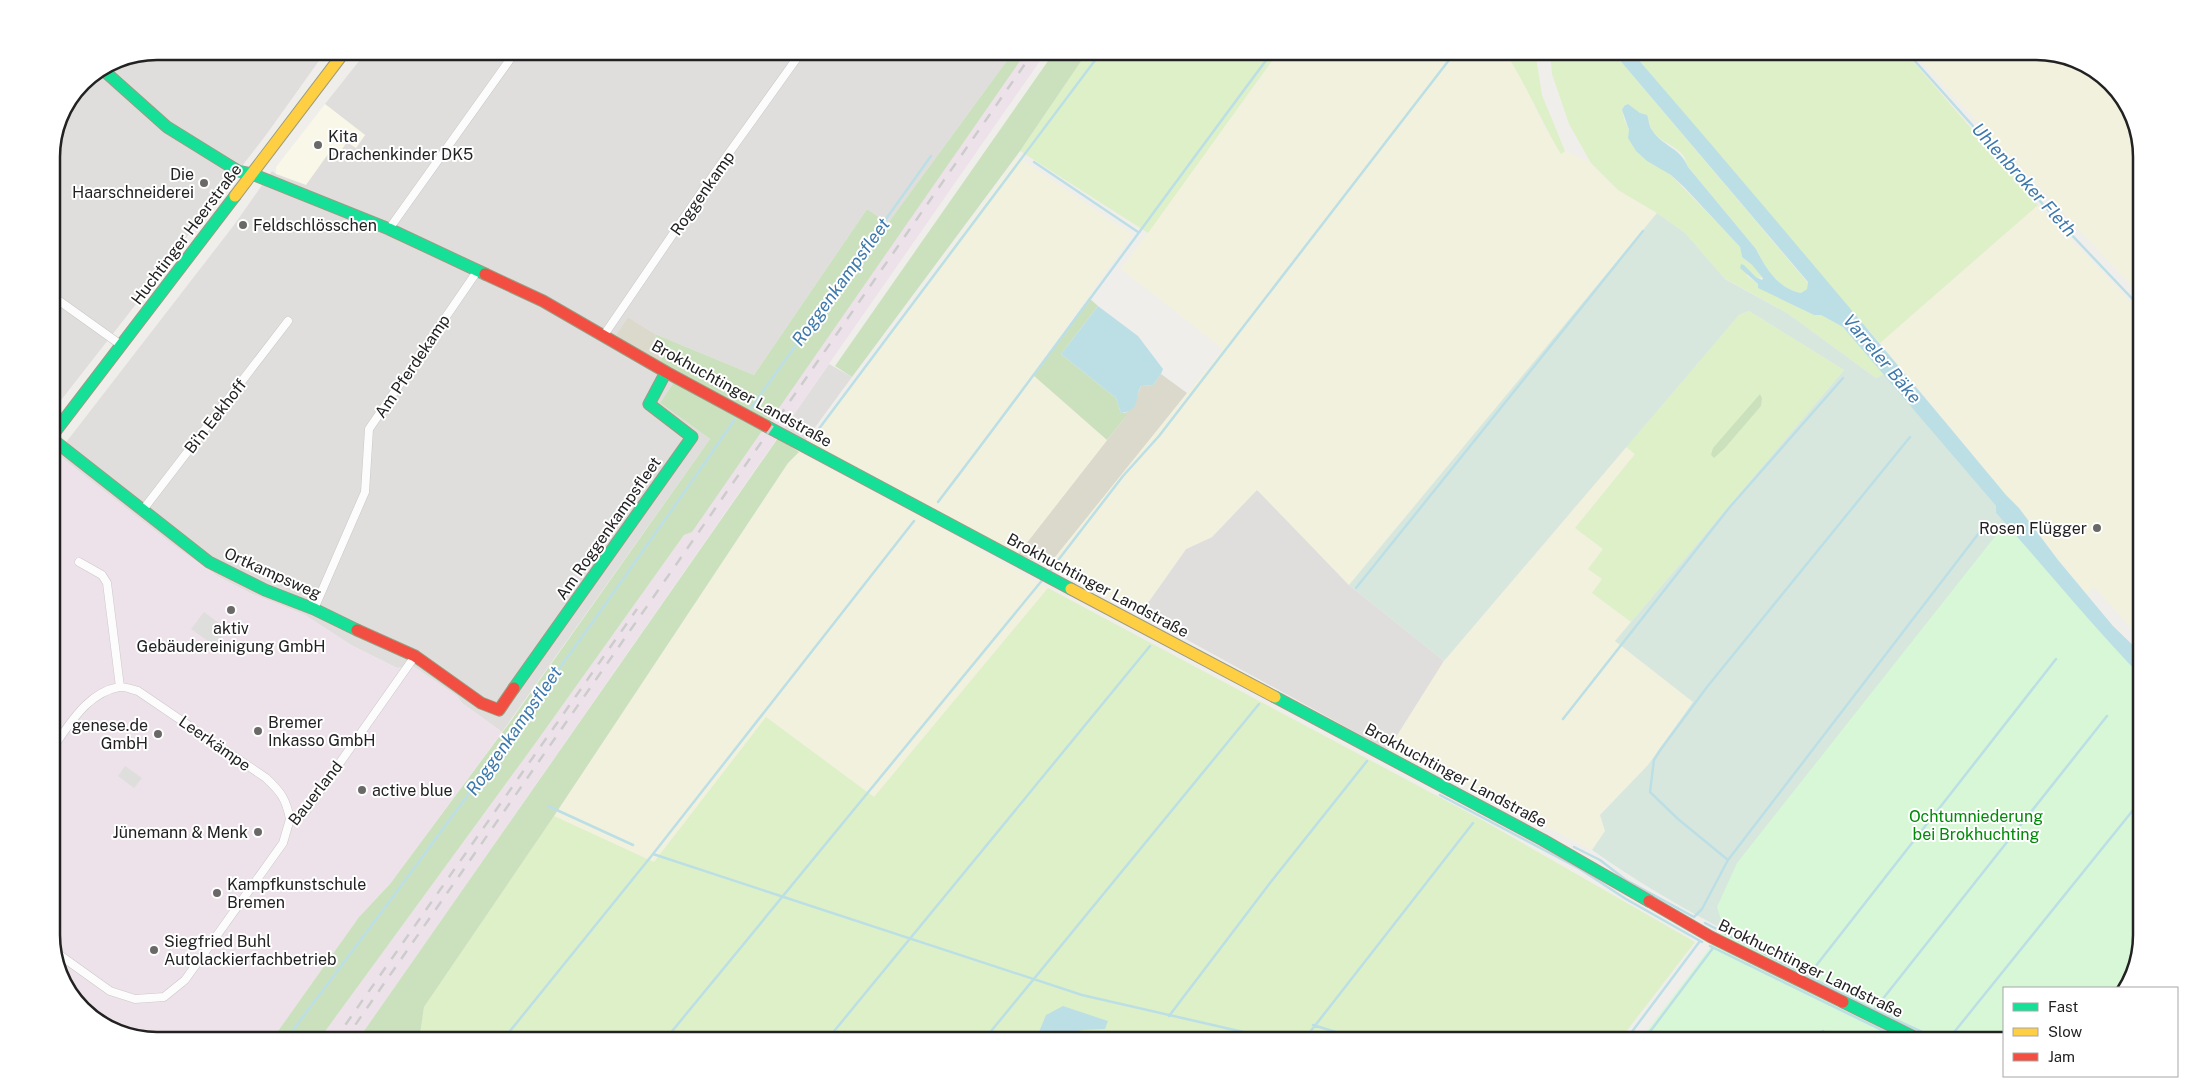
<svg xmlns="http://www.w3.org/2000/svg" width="2193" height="1092" font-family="'Public Sans',sans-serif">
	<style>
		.residential { fill: #dfdedc }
		.industrial { fill: #eee2ea }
		.education { fill: #f8f7e8 }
		.religious { fill: #dededc }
		.construction { fill: #dbd9cc }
		.farmland { fill: #f1f1dd }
		.grass { fill: #def0c7 }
		.forest { fill: #cbe1be }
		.wetland { fill: #d7e7de }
		.park { fill: #d7f7d7 }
		.water { fill: #bcdfe6 }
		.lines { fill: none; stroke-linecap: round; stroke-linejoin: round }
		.stream { stroke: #bcdfe6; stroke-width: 2.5 }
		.street-casing { stroke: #c9c8c7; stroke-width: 9 }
		.fast-casing { stroke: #9b9c81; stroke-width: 13 }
		.slow-casing { stroke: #9b9c81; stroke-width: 13 }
		.jam-casing { stroke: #9b9c81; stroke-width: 13 }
		.street { stroke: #fdfcfc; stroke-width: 8 }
		.fast { stroke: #16e098; stroke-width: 11 }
		.slow { stroke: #ffcf43; stroke-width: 11 }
		.jam { stroke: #f24e42; stroke-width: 11 }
		.rail { stroke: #ccc; stroke-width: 2.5; stroke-dasharray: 10 10; stroke-linecap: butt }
		.poi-dot { fill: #6a6968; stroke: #fff; stroke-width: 2 }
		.labels { text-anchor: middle; stroke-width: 4; stroke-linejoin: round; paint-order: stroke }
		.poi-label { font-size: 16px; fill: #222; stroke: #fff; text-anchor: start }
		.street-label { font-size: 16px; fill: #222; stroke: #fff }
		.park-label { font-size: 16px; fill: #018a08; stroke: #fff }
		.water-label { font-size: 18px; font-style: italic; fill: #3e79ac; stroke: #fff }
		.rim { fill: none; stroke: #222; stroke-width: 2.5 }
	</style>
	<rect width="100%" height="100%" fill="#f0eeeb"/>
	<path class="residential" d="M157 51H326L266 135 162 269 145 294 140 299 51 413V151L59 116 82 82 117 59Z
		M367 51H1014L888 223 867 209 754 375 655 334 628 317 609 346 674 382 660 403 710 439 502 732 462 703 457 696 413 666 397 668 351 645 305 615 250 593 219 577 175 547 57 454 234 225 272 171 276 174 347 142 356 148 365 135 325 104Z
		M829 364 852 377 805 441 783 430Z
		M1257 489 1349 585 1444 661 1388 750 1140 614 1186 549 1212 537Z"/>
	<path class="industrial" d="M1027 51H1047L357 1041H318L537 741 684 535 692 531Z
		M57 454 175 546 219 577 250 593 305 615 351 645 397 668 413 666 457 696 462 703 502 732 390 884 359 917 271 1041H157L111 1030 69 994 52 942 51 460Z"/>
	<path class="education" d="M325 104 365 135 356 148 347 142 338 155 331 150 306 185 276 174V167Z"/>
	<path class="religious" d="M204 612 227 629 215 646 191 629Z
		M125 766 142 778 134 788 118 776Z"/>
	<path class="construction" d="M628 317 655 334 661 362 619 339 616 335Z
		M1161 374 1187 393 1048 566 1018 554 1126 416 1125 413 1132 409 1141 386 1153 385Z"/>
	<path class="farmland" d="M1280 51H1504L1519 73 1545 128 1561 153 1565 151 1591 163 1618 190 1657 213 1349 585 1257 490 1212 537 1186 549 1140 614 1048 566 1223 349 1121 269Z
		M1911 51H2036L2082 62 2124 99 2142 151V297Z
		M1018 157 1132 235 1033 374 1107 440 1018 554 810 442Z
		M2038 205 2142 314V400L2136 405 2142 412V640L2094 587 2087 594 2026 520 2019 508 2006 495 1880 343Z
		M1626 447 1635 454 1575 528 1603 549 1602 579 1592 593 1631 622 1615 641 1693 702 1648 765 1600 815 1605 831 1592 850 1491 799 1388 750 1444 661Z
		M799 452 923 518 1048 588 874 797 766 717 653 863 554 816 788 463Z"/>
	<path class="grass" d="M1088 51H1279L1148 233 1020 151Z
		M1504 51H1535L1542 95 1565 151 1561 154C1540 120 1526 83 1504 51Z
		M1550 51H1612L1808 283 1807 289 1801 293C1779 289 1766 269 1756 249L1688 167C1686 163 1685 158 1683 155 1672 142 1652 141 1649 121L1640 113 1624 106 1622 110 1624 119 1629 130 1660 167 1671 175 1727 233 1740 247 1742 257 1752 265 1764 278 1756 277 1744 265 1747 276 1775 296 1814 315H1821L1843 327 1885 374 1876 378 1787 313 1724 278 1685 233 1657 213 1618 190 1591 163 1569 124 1552 74Z
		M1631 51H1904L2038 205 1880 343 1833 290Z
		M1749 311 1844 370 1631 622 1592 593 1602 579 1588 569 1603 549 1575 528 1635 454 1626 447 1739 315Z
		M1048 588 1484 821 1695 942 1619 1041H419L424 1007 554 816 654 862 766 717 874 797Z"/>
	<path class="forest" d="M1014 51H1027L770 421 661 362 655 334 754 375 867 209 888 223Z
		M1055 51H1088L1020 151 852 377 835 366Z
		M1089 298 1098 306 1061 354 1116 398 1121 413H1125L1127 415 1107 440 1033 375Z
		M674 382 762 431 692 532 684 535 537 741 318 1041H271L359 917 390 884 510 722 710 439 660 403Z
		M1760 394 1762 398 1761 406 1724 449 1714 458 1711 455 1713 448Z
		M778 438 799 452 788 463 554 816 424 1007 419 1041H357Z"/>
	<path class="wetland" d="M1657 213 1685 233 1725 279 1787 313 1876 378 1885 374 1996 506V513L2051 574 2142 935 2131 981 2125 988H2004V1041C1936 1015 1865 992 1798 964 1729 936 1653 893 1592 850L1605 831 1600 815 1648 765 1693 702 1615 641 1844 370 1749 311 1739 315 1444 661 1349 585Z"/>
	<path class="park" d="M2008 520 2142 660V935L2131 981 2125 988H2004V1041H1639L1724 929 1717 907 1737 863Z"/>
	<path class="water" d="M1612 51H1631C1758 198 1882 346 2006 495L2019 508 2058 560 2113 626 2142 654V677C2091 625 2045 567 1996 513V506L1843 327 1821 315H1814L1758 288V284L1740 268 1741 264 1744 265 1756 277 1762 280 1763 278 1752 265 1742 257 1740 247 1727 233 1684 187 1671 175 1647 161 1636 151 1628 138 1629 130 1622 110 1624 106 1628 104 1640 113 1647 115C1649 120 1649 126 1652 130 1664 148 1679 146 1688 167L1756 249C1766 269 1779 289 1801 293L1807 289 1808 282Z
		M1098 306 1138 336 1163 369 1161 374 1153 385 1141 386C1134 398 1141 411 1121 413L1116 398 1061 354Z
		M1063 1006 1108 1021 1105 1029 1083 1030 1036 1039 1046 1015Z"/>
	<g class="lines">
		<path class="stream" d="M1906 51 2048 210 2142 309
			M1034 162 1138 232
			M751 408 931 156
			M815 434 1102 51
			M938 502C1052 353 1161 201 1273 51
			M1049 572 1123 476 1159 436 1456 51
			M1356 588 1643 231
			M1563 719 1729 508 1843 378
			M1440 795 1580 869 1626 899 1702 942
			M548 806 633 845
			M1574 847 1600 860 1626 880 1694 917
			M653 854 1082 995 1278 1040
			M1728 860 1678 819 1650 792 1654 760 1661 749 1707 687 1910 437
			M1694 917 1702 909 1728 860 1982 529
			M1705 923 1874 1010 1942 1041
			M1710 946 1904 1041
			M1808 976 2056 659
			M1874 1010 2107 716
			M1169 1016 1270 883 1367 761
			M1313 1025 1365 1041
			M287 1038C441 835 590 629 735 419
			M502 1041 653 854 914 521
			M664 1041 1044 578
			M826 1041 1150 646
			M983 1041 1259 704
			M1303 1041 1473 823
			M1625 1041 1700 941
			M1643 1041 1713 948
			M1816 1041 1823 1031
			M1947 1041 2142 799"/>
		<g class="street-casing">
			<path id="street" d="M389 229 516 51
				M51 295 121 345
				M604 335 716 171 802 51
				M142 511 288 321
				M79 562 102 575 107 583 120 687
				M314 609 365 492 369 429 478 270
				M51 750C69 726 86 693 119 687 124 686 133 690 138 691L266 778C281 792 286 799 290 819
				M54 951 110 991 135 999 164 997 185 980 283 843 290 819 306 811 415 656"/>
		</g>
		<g class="fast-casing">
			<path id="fast" d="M102 69 167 127 238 171 252 174 389 229 485 274
				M766 426 1071 589
				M51 437 235 196
				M51 438 209 562 265 590 314 609 357 630
				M514 688 692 437 649 404 666 372
				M1275 697 1543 840 1649 901
				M1843 1002 1922 1041"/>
		</g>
		<g class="slow-casing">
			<path id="slow" d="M235 196 345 51
				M1071 589 1275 697"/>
		</g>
		<g class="jam-casing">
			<path id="jam" d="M485 274 543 301 666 372 766 426
				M357 630 415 656 481 703 499 710 514 688
				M1649 901 1711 937 1843 1002"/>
		</g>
		<use href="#street" class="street"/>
		<use href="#fast" class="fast"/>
		<use href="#slow" class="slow"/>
		<use href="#jam" class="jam"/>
		<path class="rail" d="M334 1041 637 609
			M344 1041 1034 51"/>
	</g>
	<g class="poi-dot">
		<circle cx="318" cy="145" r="5"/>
		<circle cx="204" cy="183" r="5"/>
		<circle cx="243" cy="225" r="5"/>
		<circle cx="2097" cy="528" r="5"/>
		<circle cx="231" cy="610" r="5"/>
		<circle cx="258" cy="731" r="5"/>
		<circle cx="158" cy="734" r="5"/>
		<circle cx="362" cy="790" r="5"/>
		<circle cx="258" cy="832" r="5"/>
		<circle cx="217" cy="893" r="5"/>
		<circle cx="154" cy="950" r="5"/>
	</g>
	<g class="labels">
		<g class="poi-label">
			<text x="328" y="142">Kita<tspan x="328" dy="18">Drachenkinder DK5</tspan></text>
			<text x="194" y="180" text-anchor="end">Die<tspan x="194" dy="18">Haarschneiderei</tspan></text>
			<text x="253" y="231">Feldschlösschen</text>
			<text x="2087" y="534" text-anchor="end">Rosen Flügger</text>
			<text x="231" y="634" text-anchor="middle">aktiv<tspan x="231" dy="18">Gebäudereinigung GmbH</tspan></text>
			<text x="268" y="728">Bremer<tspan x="268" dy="18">Inkasso GmbH</tspan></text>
			<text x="148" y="731" text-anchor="end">genese.de<tspan x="148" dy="18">GmbH</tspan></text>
			<text x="372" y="796">active blue</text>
			<text x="248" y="838" text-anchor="end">Jünemann &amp; Menk</text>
			<text x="227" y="890">Kampfkunstschule<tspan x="227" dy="18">Bremen</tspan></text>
			<text x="164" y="947">Siegfried Buhl<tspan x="164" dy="18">Autolackierfachbetrieb</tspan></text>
		</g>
		<g class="street-label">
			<text transform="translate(702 193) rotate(-55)" y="6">Roggenkamp</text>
			<text transform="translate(186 234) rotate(-53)" y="6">Huchtinger Heerstraße</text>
			<text transform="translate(412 366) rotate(-56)" y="6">Am Pferdekamp</text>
			<text transform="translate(742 393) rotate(29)" y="6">Brokhuchtinger Landstraße</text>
			<text transform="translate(215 416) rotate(-52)" y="6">Bi'n Eekhoff</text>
			<text transform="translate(608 528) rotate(-55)" y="6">Am Roggenkampsfleet</text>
			<text transform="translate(273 573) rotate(24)" y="6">Ortkampsweg</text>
			<text transform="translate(1098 585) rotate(28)" y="6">Brokhuchtinger Landstraße</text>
			<text transform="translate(215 743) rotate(35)" y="6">Leerkämpe</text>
			<text transform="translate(1456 775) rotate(28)" y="6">Brokhuchtinger Landstraße</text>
			<text transform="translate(315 793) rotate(-52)" y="6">Bauerland</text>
			<text transform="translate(1811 968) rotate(26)" y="6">Brokhuchtinger Landstraße</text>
		</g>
		<g class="park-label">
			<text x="1976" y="822">Ochtumniederung<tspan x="1976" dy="18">bei Brokhuchting</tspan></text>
		</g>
		<g class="water-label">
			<text transform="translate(2024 180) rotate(48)" y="6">Uhlenbroker Fleth</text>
			<text transform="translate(841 282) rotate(-54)" y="6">Roggenkampsfleet</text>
			<text transform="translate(1882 359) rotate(50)" y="6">Varreler Bäke</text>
			<text transform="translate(514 731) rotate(-55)" y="6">Roggenkampsfleet</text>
		</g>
	</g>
	<path d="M0 0H2193V1092H0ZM157 60H2036A97 97 0 0 1 2133 157V935A97 97 0 0 1 2036 1032H157A97 97 0 0 1 60 935V157A97 97 0 0 1 157 60Z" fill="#fff" fill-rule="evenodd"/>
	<path class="rim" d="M157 60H2036A97 97 0 0 1 2133 157V935A97 97 0 0 1 2036 1032H157A97 97 0 0 1 60 935V157A97 97 0 0 1 157 60Z"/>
	<rect x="2003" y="987" width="175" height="90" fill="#ffffff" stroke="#a7a7a7"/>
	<rect x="2013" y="1003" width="25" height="8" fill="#16e098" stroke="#a7a7a7"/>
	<text x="2048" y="1012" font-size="15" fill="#222222">Fast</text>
	<rect x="2013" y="1028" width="25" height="8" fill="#ffcf43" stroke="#a7a7a7"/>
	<text x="2048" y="1037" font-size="15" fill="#222222">Slow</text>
	<rect x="2013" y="1053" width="25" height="8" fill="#f24e42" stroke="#a7a7a7"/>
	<text x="2048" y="1062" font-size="15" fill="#222222">Jam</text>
</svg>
